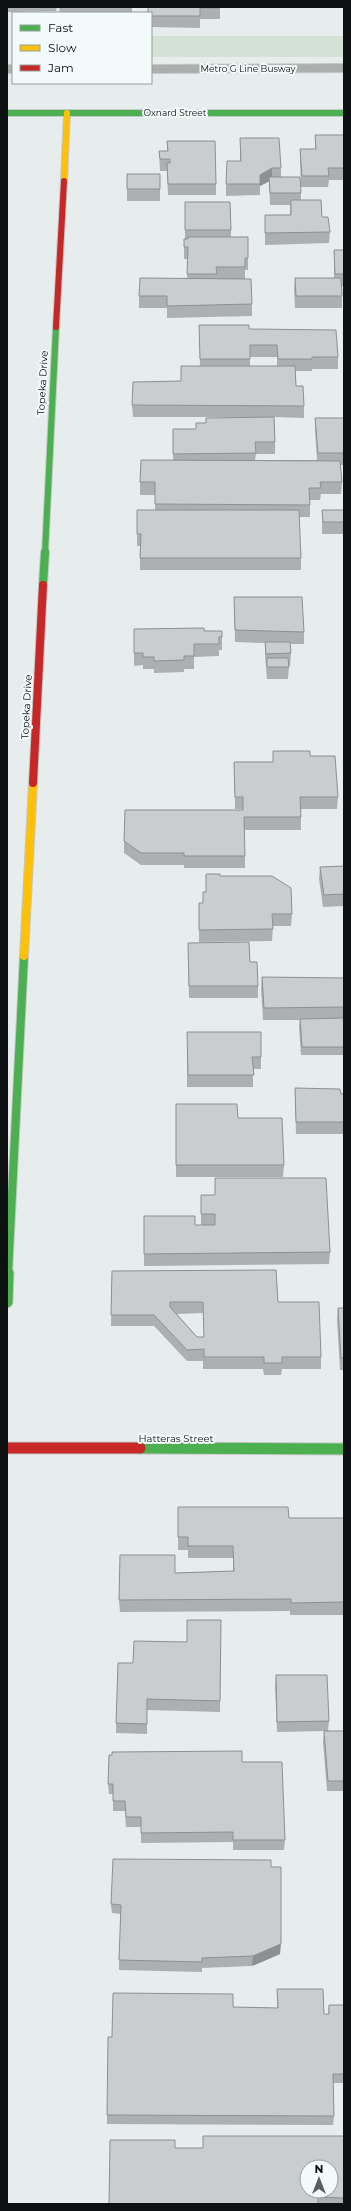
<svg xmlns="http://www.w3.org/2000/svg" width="351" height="2211" font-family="Montserrat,sans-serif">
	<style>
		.green { fill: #d4e1d5 }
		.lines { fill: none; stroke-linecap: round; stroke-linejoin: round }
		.lane-casing { stroke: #c5c8c8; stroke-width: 2 }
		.fast-far2-casing { stroke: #c5c8c8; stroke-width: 8 }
		.fast-far1-casing { stroke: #c5c8c8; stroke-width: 10 }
		.fast-casing { stroke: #c5c8c8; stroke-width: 13 }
		.slow-far1-casing { stroke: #c5c8c8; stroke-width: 8 }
		.slow-casing { stroke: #c5c8c8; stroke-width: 10 }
		.jam-far2-casing { stroke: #c5c8c8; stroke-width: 8 }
		.jam-far1-casing { stroke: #c5c8c8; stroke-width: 10 }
		.jam-casing { stroke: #c5c8c8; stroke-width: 13 }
		.lane { fill: #abb0ae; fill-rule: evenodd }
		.fast-far2 { stroke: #4caf50; stroke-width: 6 }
		.fast-far1 { stroke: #4caf50; stroke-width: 8 }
		.fast { stroke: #4caf50; stroke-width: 11 }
		.slow-far1 { stroke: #ffc107; stroke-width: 6 }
		.slow { stroke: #ffc107; stroke-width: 8 }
		.jam-far2 { stroke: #c62828; stroke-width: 6 }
		.jam-far1 { stroke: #c62828; stroke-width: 8 }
		.jam { stroke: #c62828; stroke-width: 11 }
		.wall { fill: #adb0b0; fill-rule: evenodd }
		.shaded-wall { fill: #8d9090 }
		.building { fill: #c9cdcd; stroke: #8d9090; fill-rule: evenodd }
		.labels { text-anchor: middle; stroke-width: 4; stroke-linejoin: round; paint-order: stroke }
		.far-street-label { font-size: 9px; fill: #0d1010; stroke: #f2fbfa }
		.street-label { font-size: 10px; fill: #0d1010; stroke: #f2fbfa }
	</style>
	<rect width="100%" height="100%" fill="#e7ecec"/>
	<path class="green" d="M151 36H344V57H151Z"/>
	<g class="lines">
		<g class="lane-casing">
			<path id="lane" d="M344 64V72L151 73V65Z
				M7 65H13V73H7Z"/>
		</g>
		<g class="fast-far2-casing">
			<path id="fast-far2" d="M7 113H344
				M45 553 56 327"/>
		</g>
		<g class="fast-far1-casing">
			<path id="fast-far1" d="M43 585 45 552
				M8 1274 24 956"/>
		</g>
		<g class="fast-casing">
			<path id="fast" d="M7 1302 8 1273
				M140 1448 344 1449"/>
		</g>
		<g class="slow-far1-casing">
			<path id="slow-far1" d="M64 181 67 113"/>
		</g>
		<g class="slow-casing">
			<path id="slow" d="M24 956 33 783"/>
		</g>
		<g class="jam-far2-casing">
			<path id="jam-far2" d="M56 327 64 181"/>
		</g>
		<g class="jam-far1-casing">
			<path id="jam-far1" d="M33 783 43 585"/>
		</g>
		<g class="jam-casing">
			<path id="jam" d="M7 1448H140"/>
		</g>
		<use href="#lane" class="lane"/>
		<use href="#fast-far2" class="fast-far2"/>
		<use href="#fast-far1" class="fast-far1"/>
		<use href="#fast" class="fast"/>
		<use href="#slow-far1" class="slow-far1"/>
		<use href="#slow" class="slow"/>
		<use href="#jam-far2" class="jam-far2"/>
		<use href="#jam-far1" class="jam-far1"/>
		<use href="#jam" class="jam"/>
	</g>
	<path class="wall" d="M7 7H57L56 11 7 12Z
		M59 7H132V13H60Z
		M148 7H220V19H200V28L151 27V13Z
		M315 135H344V196L343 187V180H329L328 187H301L300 161V149H315Z
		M240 138 281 168V177L301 193V200L322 217 330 232 329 243 265 245V215H290V205H270L269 181 260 186V195L226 196V184L240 161Z
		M167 141 216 184V195H168L167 171H160L159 151H167Z
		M160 174V201H127V189Z
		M185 202 231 230V237L248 258V270H245V279L252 304V316L167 318V308H139V296L187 278 188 259H184V247L185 239Z
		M334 250H344V286H342V308H295L294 290 295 278H334Z
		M199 325 249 329 338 357V369H312V371H295L296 386 304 406V418L274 417 275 442V454H256L255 460H317L315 430V418H344V465H340L342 482 341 494H321L320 500H310V517H299L301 558V570H140V546H137V534L155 510V495H140V482L173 460V429H196L206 423V418L264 417H133L132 405 181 381 200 366ZM250 357H277V366H250Z
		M322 510H344V534H322Z
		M344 563V586L343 575Z
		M234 597 304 632V644H290L291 653 290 666H289L288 679H267L266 666 265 655V643L235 642Z
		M134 629 222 631V650H219V656L194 657V669H184V672L154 673V669H143V665L134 666Z
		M273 751 310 756 338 797 337 809H301V830H245V868H184V865H141L124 853V841L242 810V809H235L234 762H273Z
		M344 866V906L323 907 319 879 320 867Z
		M220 876 292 914 291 926H273L272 941 199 942V903H203L206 892Z
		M188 955 250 962 258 986V998H189Z
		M262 977 344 978V1055H301L299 1027 300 1020H263L261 989Z
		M187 1045 261 1057V1069H253V1087H187Z
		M295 1088 344 1094V1134H296L295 1100Z
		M176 1104 238 1118 284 1165 283 1177H176Z
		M215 1178 330 1252 329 1264 144 1266V1216L195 1225H201V1195H215Z
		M112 1271 278 1302 321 1357V1369H282L281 1375H264L263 1369H203V1361H187L154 1326H111ZM203 1313 204 1337H197L177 1314Z
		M338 1308H344V1370H340L337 1319Z
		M178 1507 289 1518H344V1615H290V1611L120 1612 119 1600 175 1573 233 1571V1558H188V1550H178Z
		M221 1620 220 1712 147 1710V1734L116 1733V1723L133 1663 187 1642Z
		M276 1675 329 1721 328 1731H344V1791H327L323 1742 324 1731 277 1732 275 1686Z
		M242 1762 285 1840 284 1850H233V1842L141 1843V1827H126L125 1811H113V1794H109L108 1784Z
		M271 1867 280 1954 252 1966 202 1968V1972L119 1970V1960L121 1914 112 1913 111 1904Z
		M277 1989 324 2014H328L329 2005H344V2083H333L334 2116 333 2125 107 2124V2115L112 2037 233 2007 277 2008Z
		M344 2136V2204H109L175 2148H202Z"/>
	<path class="shaded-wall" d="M272 168V180L260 186V175Z
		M281 1944 280 1954 252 1966 253 1956Z"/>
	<path class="building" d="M148 7H220V8H200V16H151V13H148Z
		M315 135H344V168H328L329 176H302L300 149H316Z
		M240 138H279L281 168H272L260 175V184H226L227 161H241Z
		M167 141H215L216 184H168L167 163H170V159H160L159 151H168Z
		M127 174H160V189H127Z
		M269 177H300L301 193H270Z
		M291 200H321L322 217H328L330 232 265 233V215H291Z
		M185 202H230L231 230H185Z
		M188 237H248V258H245V267H216L217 274H187L188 247H184V239H188Z
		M334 250H344V274H335Z
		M140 278 251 279 252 304 167 306V296H139Z
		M295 278H341L342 296H296Z
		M199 325H249V329L336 330 338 357H312V359H278L277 345H250V359H200Z
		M181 366H295L296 386H303L304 406 132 405 133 382 181 381Z
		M274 417 275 442H255L256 453 173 454V429H196V423H206V418Z
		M315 418H344V453H318Z
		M141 460 340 461 342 482H320L321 488H309L310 505 155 504V482H140Z
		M137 510H299L301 558H140L141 534H137Z
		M322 510H344V522H323Z
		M234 597H302L304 632 235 630Z
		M204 628V631H222V637H219V644H194V656H184V660L154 661V657H143V653H134V629Z
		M265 642H290L291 653 266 654Z
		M267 658H288L289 667H267Z
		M273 751H310V756H335L338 797H300L301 817H244L245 856H184V853H141L124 841 125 810H243V797H235L234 762H273Z
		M344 866V894L324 895 320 867Z
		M206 874H220V876H272L291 888 292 914H272L273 929 199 930V903H203V892H206Z
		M249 942 250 962H257L258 986H189L188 943Z
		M262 977 344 978V1007L264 1008Z
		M344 1018V1047H302L300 1019Z
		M187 1032H261V1057H252L254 1075H188Z
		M295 1088 340 1089 341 1094H344V1122H296Z
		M176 1104H237L238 1118H282L284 1165H176Z
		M215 1178H326L330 1252 144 1254V1216H195V1225H215V1214H201V1195H215Z
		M276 1270 278 1302H319L321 1357H282V1363H264V1357H204V1349L187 1350 154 1315H111L112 1271ZM170 1302H203L204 1337H197L170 1307Z
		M338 1308H344V1358H341Z
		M178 1507H288L289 1518H344V1602L291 1603V1599L119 1600 120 1555H175V1573L234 1571 233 1546H188V1537H178Z
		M187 1620H221L220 1701 147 1699V1724L116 1723 118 1663H133L134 1641 187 1642Z
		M276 1675H327L329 1721 277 1722Z
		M324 1731H344V1781H328Z
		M242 1751V1762H282L285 1840H233V1832L141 1833V1817H126L125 1801H113V1784H108L109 1755H112V1752Z
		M113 1859 271 1860V1867H281V1944L253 1956 202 1958V1962L119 1960 121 1905 111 1904Z
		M277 1989H323L324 2014H329V2005H344V2074H333L334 2116 107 2115 108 2037H112L113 1993 233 1994V2007L278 2008Z
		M203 2136H344V2198L318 2197V2204H109L110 2140H175V2148H203ZM307 2167H331V2191H307Z"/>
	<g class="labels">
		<g class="far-street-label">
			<text x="248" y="72">Metro G Line Busway</text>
			<text x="175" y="116">Oxnard Street</text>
		</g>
		<g class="street-label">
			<text transform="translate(42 383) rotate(-87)" y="4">Topeka Drive</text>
			<text transform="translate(26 707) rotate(-87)" y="4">Topeka Drive</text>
			<text x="176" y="1442">Hatteras Street</text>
		</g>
	</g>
	<rect width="351" height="2211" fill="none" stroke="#0d1010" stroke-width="16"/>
	<rect x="12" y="12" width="140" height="72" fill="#f2fbfa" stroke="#969d9c"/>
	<rect x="20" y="25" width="20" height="6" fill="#4caf50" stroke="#969d9c"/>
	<text x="48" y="32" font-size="12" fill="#0d1010">Fast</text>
	<rect x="20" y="45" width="20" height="6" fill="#ffc107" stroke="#969d9c"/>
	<text x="48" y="52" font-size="12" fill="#0d1010">Slow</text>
	<rect x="20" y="65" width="20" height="6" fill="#c62828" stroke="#969d9c"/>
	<text x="48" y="72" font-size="12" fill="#0d1010">Jam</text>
	<g transform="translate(319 2179)"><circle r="19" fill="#f2fbfa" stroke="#969d9c"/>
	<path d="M0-3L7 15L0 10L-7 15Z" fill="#595d5d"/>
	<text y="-6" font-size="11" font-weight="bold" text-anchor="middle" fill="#0d1010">N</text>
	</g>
</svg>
